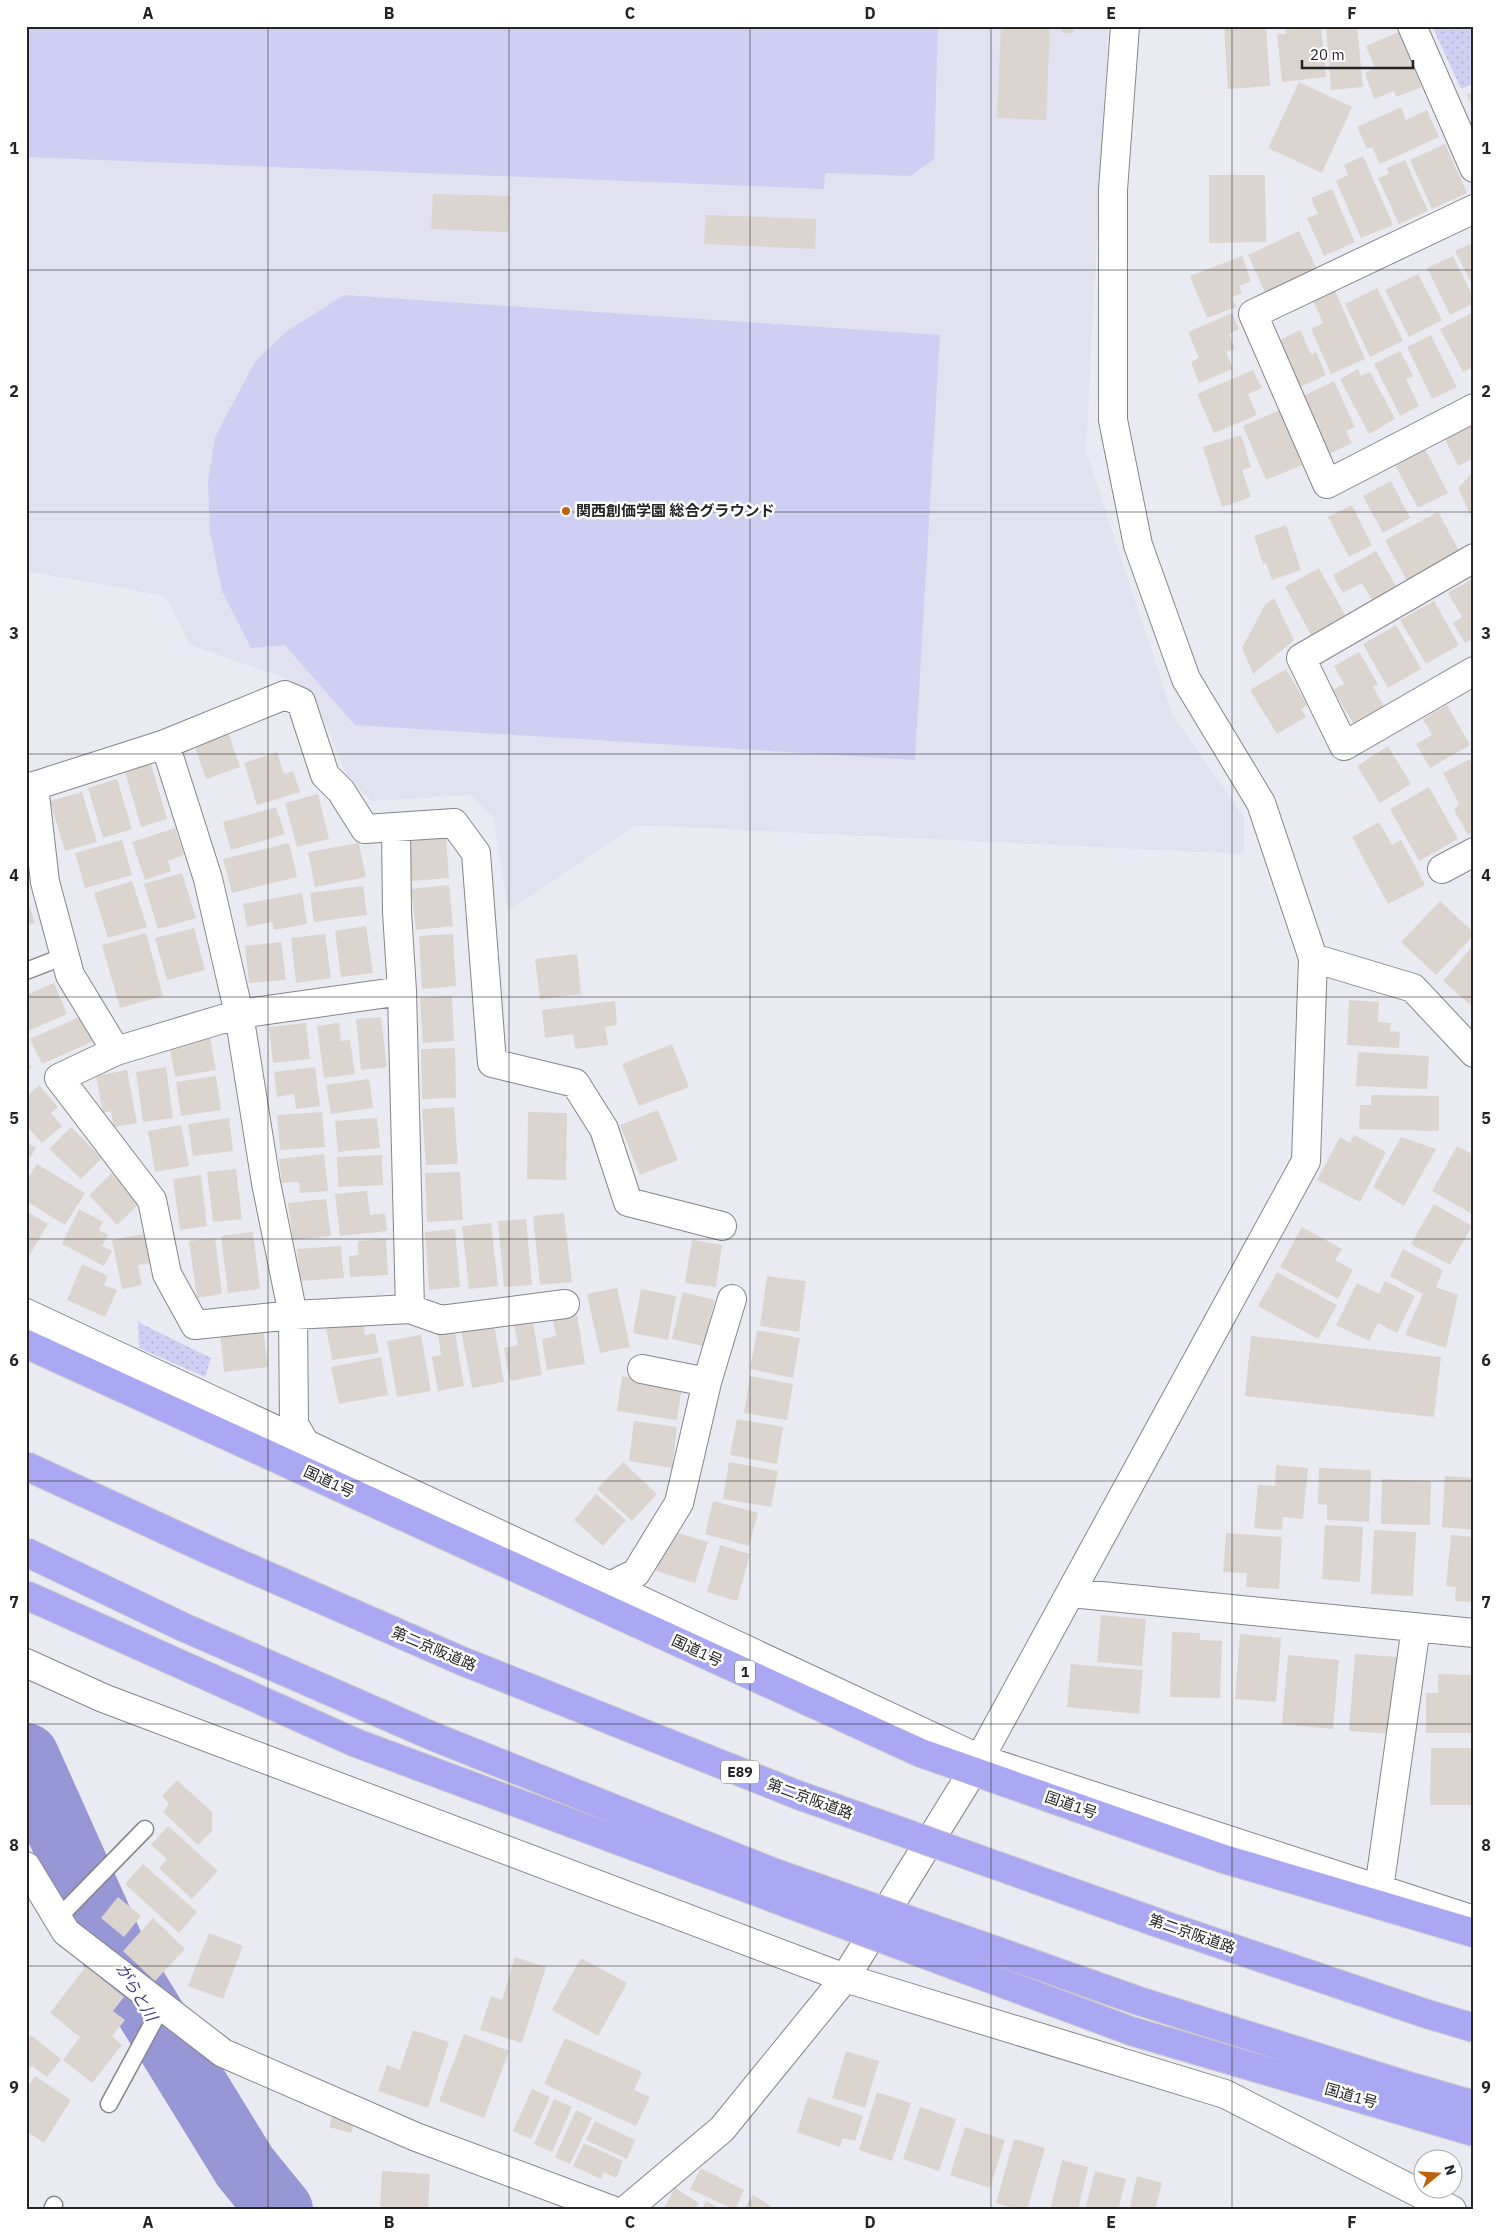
<svg xmlns="http://www.w3.org/2000/svg" width="1500" height="2236" font-family="'IBM Plex Sans','Noto Sans JP',sans-serif">
	<style>
		.built { fill: #e1e1f0 }
		.park { fill: url(#park-dots) }
		.garden { fill: #cfcff4 }
		.lines { fill: none; stroke-linecap: round; stroke-linejoin: round }
		.river { stroke: #9897d5; stroke-width: 66 }
		.building { fill: #dbd4cf }
		.lane-casing { stroke: #85858c; stroke-width: 19 }
		.street-casing { stroke: #85858c; stroke-width: 30 }
		.secondary-casing { stroke: #85858c; stroke-width: 30 }
		.highway-casing { stroke: #cacacb; stroke-width: 30 }
		.lane { stroke: #fff; stroke-width: 16 }
		.street { stroke: #fff; stroke-width: 28 }
		.secondary { stroke: #fff; stroke-width: 28 }
		.highway { stroke: #aaa8f2; stroke-width: 28 }
		.highway-bridge-casing { stroke: #cacacb; stroke-width: 30; stroke-linecap: butt }
		.highway-bridge { stroke: #aaa8f2; stroke-width: 28 }
		.grid { fill: none; stroke: #242427; stroke-width: 1; stroke-opacity: 0.55 }
		.poi-dot { fill: #be620b; stroke: #fff; stroke-width: 2 }
		.labels { text-anchor: middle; stroke-width: 5; stroke-linejoin: round; paint-order: stroke }
		.shield { fill: #fff; stroke: #666668; stroke-width: 1 }
		.shield-label { font-size: 14px; font-weight: bold; fill: #242427 }
		.poi-label { font-size: 15px; font-weight: bold; fill: #242427; stroke: #fff; text-anchor: start }
		.street-label { font-size: 15px; fill: #242427; stroke: #fff }
		.water-label { font-size: 16px; font-style: italic; fill: #413983; stroke: #fff }
		.neatline { fill: none; stroke: #242427; stroke-width: 2 }
		.grid-label { font-size: 16px; text-anchor: middle; font-weight: bold; fill: #242427 }
	</style>
	<defs>
		<pattern id="park-dots" width="8" height="8" patternUnits="userSpaceOnUse" patternTransform="scale(1.25)"><rect width="8" height="8" fill="#cfcff4"/><path d="M2 2h.1M6 6h.1" fill="none" stroke="#b2b2d1" stroke-width="1.8" stroke-linecap="round"/></pattern>
	</defs>
	<rect width="100%" height="100%" fill="#eaebf2"/>
	<path class="built" d="M26 26H1108L1086 451 1172 714 1244 817V854L636 825 508 911 493 817 471 795 371 801 346 774 318 704 293 681 190 645 165 596 26 571Z"/>
	<path class="park" d="M1432 26H1474V83L1461 89Z
		M138 1322 211 1358 205 1377 139 1348Z"/>
	<path class="garden" d="M26 26H938L934 159 911 176 825 173 824 189 26 157Z
		M344 295 940 335 915 760 355 725 285 645 251 648 222 591 210 532 208 481 215 437 255 362 287 331Z"/>
	<g class="lines">
		<path class="river" d="M26 1756 117 1959 245 2167 280 2210"/>
	</g>
	<path class="building" d="M1001 26H1050L1046 120 997 118Z
		M1061 26H1074V33H1062Z
		M1224 26H1266L1270 86 1228 89Z
		M1285 26H1321L1326 77 1282 82 1277 34H1286Z
		M1326 26H1357L1363 87 1331 90Z
		M1401 31 1422 87 1396 97 1394 91 1374 99 1365 73 1375 68 1366 46Z
		M1299 82 1352 107 1322 173 1268 148Z
		M1474 92V110L1467 95Z
		M1401 107 1406 120 1427 110 1439 137 1380 164 1372 147 1367 149 1357 127Z
		M1445 144 1467 193 1432 209 1410 160Z
		M1363 156 1393 225 1361 238 1336 181 1348 175 1344 165Z
		M1405 160 1428 211 1399 224 1378 178 1389 174 1387 168Z
		M1209 175H1265L1266 242 1209 243Z
		M1332 189 1355 242 1324 256 1307 218 1318 214 1311 198Z
		M433 194 510 196 508 232 431 229Z
		M706 215 816 219 815 249 704 244Z
		M1299 231 1317 269 1265 292 1248 255Z
		M1474 242V288L1455 251Z
		M1242 256 1251 281 1239 286 1242 293 1232 297 1236 307 1207 318 1190 276Z
		M1453 256 1474 299V303L1450 315 1427 268Z
		M1418 274 1442 320 1409 337 1385 290Z
		M1377 288 1403 341 1370 357 1345 304Z
		M1335 291 1365 359 1331 374 1311 329 1323 323 1313 300Z
		M1474 312V367L1463 372 1440 329Z
		M1232 313 1239 329 1229 334 1235 349 1226 352 1233 369 1199 383 1191 362 1199 358 1188 332Z
		M1300 330 1311 354 1316 352 1326 375 1296 389 1274 343Z
		M1431 335 1457 387 1432 399 1407 347Z
		M1400 351 1413 376 1406 379 1419 406 1400 416 1374 364Z
		M1358 369 1361 376 1370 372 1395 419 1369 434 1340 379Z
		M1253 370 1262 388 1248 394 1257 415 1214 433 1197 394Z
		M1334 381 1355 427 1346 431 1352 443 1329 454 1301 397Z
		M1280 410 1302 465 1266 480 1243 426Z
		M1474 421V458L1458 466 1443 435Z
		M1241 435 1251 467 1242 470 1251 497 1222 507 1203 447Z
		M1425 449 1448 493 1418 508 1395 465Z
		M1474 471V511L1470 514 1458 488Z
		M1391 481 1410 518 1383 533 1363 496Z
		M1352 505 1372 545 1349 557 1328 517Z
		M1438 512 1460 552 1407 581 1385 540Z
		M1286 525 1301 570 1272 580 1266 563 1263 564 1254 536Z
		M1376 551 1396 586 1372 600 1362 583 1343 593 1333 575Z
		M1319 568 1345 615 1311 635 1285 587Z
		M1474 578V638L1465 643 1453 623 1462 617 1448 593Z
		M1274 598 1294 640 1253 674 1242 648 1265 605Z
		M1434 601 1459 645 1426 664 1400 620Z
		M1396 625 1421 669 1388 688 1363 644Z
		M1359 652 1378 684 1373 687 1385 708 1355 726 1333 690 1344 684 1334 666Z
		M1286 669 1307 705 1301 709 1306 717 1277 734 1250 690Z
		M1447 705 1470 745 1430 768 1416 744 1432 735 1423 719Z
		M228 732 240 767 206 779 194 744Z
		M1388 746 1411 784 1380 803 1357 766Z
		M277 752 284 774 293 771 300 792 257 805 244 763Z
		M1474 757V832L1468 835 1454 810 1459 804 1443 773Z
		M151 764 167 819 141 827 125 772Z
		M117 779 132 829 103 838 88 788Z
		M1429 787 1458 839 1419 861 1390 809Z
		M82 792 97 842 65 851 50 801Z
		M318 794 329 839 297 847 285 803Z
		M276 807 285 834 231 850 223 822Z
		M1379 822 1392 845 1401 840 1425 885 1388 904 1352 837Z
		M175 828 184 855 168 861 171 871 145 880 132 842Z
		M446 838 449 878 412 881 409 841Z
		M122 840 132 875 85 888 75 853Z
		M289 843 297 877 232 893 223 859Z
		M359 843 366 877 315 887 308 852Z
		M182 873 196 918 158 929 144 884Z
		M1474 873V885L1469 876Z
		M132 881 147 927 108 938 94 893Z
		M449 885 453 926 416 930 411 889Z
		M363 886 367 915 314 922 310 893Z
		M302 893 307 924 274 930 272 922 247 927 243 904Z
		M26 896 35 923 26 926Z
		M1440 901 1474 933V935L1436 975 1401 942Z
		M366 926 373 973 341 977 335 931Z
		M194 928 205 970 167 980 155 938Z
		M146 933 163 996 120 1008 102 945Z
		M325 934 331 978 296 983 291 938Z
		M453 934 456 986 422 989 419 936Z
		M281 942 286 980 249 983 245 946Z
		M1474 944V1008L1443 981Z
		M577 954 581 994 540 999 535 959Z
		M54 983 67 1014 26 1032V995Z
		M452 996 454 1041 423 1043 420 998Z
		M1349 1000 1379 1002 1378 1022 1391 1023 1390 1031 1400 1032 1399 1048 1347 1045Z
		M615 1001 617 1025 605 1027 608 1045 575 1049 573 1034 545 1038 542 1010Z
		M84 1015 96 1040 42 1064 30 1039Z
		M381 1017 387 1067 361 1070 356 1019Z
		M306 1023 310 1059 273 1063 269 1027Z
		M339 1023 341 1041 350 1040 355 1074 324 1078 317 1026Z
		M210 1038 216 1070 175 1077 169 1045Z
		M672 1044 689 1087 639 1106 622 1064Z
		M455 1048 456 1098 422 1099 421 1049Z
		M1358 1052 1429 1056 1427 1089 1356 1086Z
		M26 1056 31 1068 26 1070Z
		M166 1067 173 1118 143 1122 136 1072Z
		M315 1067 320 1106 296 1109 294 1094 277 1097 274 1072Z
		M127 1070 137 1123 114 1127 111 1111 103 1113 96 1076Z
		M216 1076 221 1110 181 1116 176 1082Z
		M369 1079 373 1108 331 1114 326 1085Z
		M39 1085 58 1107 51 1113 62 1126 42 1143 26 1125V1097Z
		M1371 1095 1439 1096V1131L1359 1129 1360 1105H1371Z
		M454 1107 458 1164 426 1165 422 1109Z
		M658 1110 678 1160 640 1175 620 1125Z
		M322 1112 325 1147 280 1150 277 1115Z
		M528 1112 567 1113 566 1180 527 1179Z
		M229 1118 233 1151 193 1156 188 1124Z
		M377 1118 380 1148 338 1152 335 1121Z
		M181 1125 189 1166 155 1172 148 1131Z
		M71 1127 102 1158 81 1179 49 1149Z
		M1354 1135 1386 1152 1360 1202 1317 1180 1340 1137 1350 1143Z
		M1401 1137 1436 1149 1404 1206 1373 1187Z
		M26 1142 36 1148 26 1164Z
		M1457 1146 1474 1155 1472 1214 1432 1191Z
		M324 1154 328 1191 300 1193 299 1182 282 1183 279 1159Z
		M382 1155 383 1185 338 1187 337 1157Z
		M37 1164 85 1193 65 1225 26 1201V1181Z
		M236 1169 242 1219 213 1222 207 1172Z
		M113 1172 141 1202 117 1225 89 1195Z
		M460 1172 463 1220 427 1222 425 1173Z
		M201 1175 207 1226 180 1230 173 1179Z
		M367 1191 370 1215 385 1213 387 1231 340 1236 335 1194Z
		M326 1199 331 1236 293 1240 288 1203Z
		M1434 1204 1472 1226 1450 1265 1411 1244Z
		M79 1209 103 1222 99 1230 108 1235 102 1246 112 1251 104 1266 62 1244Z
		M26 1211 48 1224 26 1261Z
		M564 1213 572 1282 540 1285 533 1216Z
		M526 1219 532 1285 504 1287 498 1221Z
		M491 1223 498 1286 469 1289 462 1226Z
		M1302 1227 1342 1249 1335 1260 1353 1270 1338 1299 1280 1267Z
		M455 1229 460 1287 429 1290 425 1232Z
		M253 1232 260 1289 228 1293 221 1236Z
		M149 1233 155 1262 138 1265 142 1285 122 1289 112 1240Z
		M215 1238 222 1294 197 1298 189 1241Z
		M386 1239 388 1275 350 1277 349 1256 358 1255V1241Z
		M692 1240 722 1245 716 1287 685 1283Z
		M341 1246 344 1278 300 1281 297 1249Z
		M1403 1249 1443 1270 1436 1287 1458 1295 1446 1348 1405 1335 1423 1294 1390 1276Z
		M82 1264 108 1276 104 1285 117 1290 105 1317 67 1300Z
		M1277 1272 1337 1305 1318 1339 1258 1306Z
		M767 1276 806 1281 799 1332 760 1326Z
		M1385 1281 1415 1296 1397 1333 1378 1323 1369 1341 1336 1325 1357 1283 1379 1294Z
		M617 1288 630 1347 600 1353 587 1294Z
		M641 1289 676 1296 668 1340 633 1333Z
		M683 1292 715 1300 703 1346 672 1339Z
		M577 1315 585 1364 547 1370 542 1339 556 1336 553 1319Z
		M363 1322 365 1335 375 1333 379 1353 332 1360 326 1328Z
		M533 1322 542 1375 510 1381 504 1348 518 1345 514 1325Z
		M494 1324 504 1382 472 1388 461 1330Z
		M263 1328 268 1367 224 1372 220 1333Z
		M757 1330 800 1338 793 1378 750 1369Z
		M455 1332 464 1386 438 1391 432 1357 441 1355 438 1335Z
		M421 1335 431 1391 397 1397 387 1341Z
		M1251 1336 1441 1357 1434 1417 1245 1396Z
		M381 1357 388 1395 339 1404 331 1367Z
		M622 1376 682 1386 677 1420 617 1411Z
		M750 1376 793 1384 787 1420 744 1413Z
		M737 1419 783 1427 777 1464 730 1455Z
		M634 1421 677 1427 672 1468 629 1461Z
		M623 1462 657 1494 632 1521 597 1489Z
		M729 1462 778 1471 771 1507 723 1499Z
		M1276 1465 1308 1468 1303 1519 1283 1517 1282 1530 1254 1528 1258 1485 1275 1486Z
		M1319 1468 1371 1470 1369 1522 1327 1520V1505L1318 1504Z
		M1445 1476 1474 1478V1530L1442 1527Z
		M1382 1479 1431 1481 1430 1525 1381 1524Z
		M596 1494 626 1520 603 1546 574 1520Z
		M713 1501 758 1513 749 1546 705 1534Z
		M1325 1525 1363 1527 1360 1582 1322 1579Z
		M669 1530 708 1542 695 1583 656 1571Z
		M1374 1530 1416 1532 1413 1596 1371 1594Z
		M1226 1533 1282 1537 1279 1589 1246 1587 1247 1573 1223 1572Z
		M1451 1535 1474 1537V1602L1455 1601 1456 1587 1446 1586Z
		M720 1545 750 1554 737 1601 707 1592Z
		M1101 1615 1146 1619 1142 1666 1097 1662Z
		M1172 1632 1200 1633V1640L1222 1641 1220 1698 1170 1697Z
		M1240 1634 1281 1638 1276 1702 1235 1699Z
		M1355 1654 1398 1657 1392 1734 1349 1731Z
		M1288 1655 1339 1660 1333 1729 1282 1724Z
		M1071 1664 1143 1670 1139 1714 1067 1707Z
		M1438 1674 1472 1675 1474 1733H1426V1693H1438Z
		M1431 1748H1474V1805H1430Z
		M177 1780 212 1812V1831L198 1845 163 1812 169 1804 162 1796Z
		M168 1826 218 1871 192 1899 159 1868 167 1859 151 1845Z
		M143 1864 197 1912 179 1933 125 1884Z
		M118 1897 141 1916 124 1937 101 1918Z
		M153 1918 185 1949 155 1981 123 1951Z
		M209 1933 243 1946 223 1999 188 1986Z
		M515 1957 546 1967 522 2043 480 2030 491 1996 502 2000Z
		M581 1958 627 1983 598 2036 552 2010Z
		M86 1966 124 1997 113 2011 125 2020 112 2036 122 2045 92 2083 63 2060 80 2037 50 2013Z
		M413 2030 449 2042 428 2108 378 2091 387 2065 400 2070Z
		M464 2034 509 2051 484 2118 439 2101Z
		M31 2035 61 2059 47 2077 32 2066 26 2072V2041Z
		M565 2038 642 2072 634 2090 650 2097 636 2126 544 2084Z
		M846 2051 879 2061 865 2108 832 2098Z
		M35 2076 71 2100 44 2143 26 2131V2089Z
		M532 2089 550 2097 531 2139 513 2131Z
		M877 2092 911 2103 892 2161 859 2150Z
		M808 2097 863 2116 855 2141 843 2138 840 2147 797 2132Z
		M554 2099 572 2107 552 2152 534 2144Z
		M920 2107 956 2119 939 2171 903 2159Z
		M576 2110 592 2118 570 2164 555 2157Z
		M333 2114 355 2120 351 2133 329 2127Z
		M595 2121 635 2140 627 2159 586 2140Z
		M965 2127 1005 2140 990 2188 950 2175Z
		M1014 2139 1045 2148 1027 2210H1019L996 2203Z
		M584 2143 623 2161 616 2178 604 2172 601 2179 573 2166Z
		M1062 2160 1088 2167 1078 2210H1050Z
		M701 2168 744 2190 735 2210 690 2189Z
		M382 2171 430 2174 428 2210H380Z
		M1095 2171 1126 2179 1118 2210H1085Z
		M1137 2176 1162 2183 1155 2210H1129Z
		M675 2188 699 2203 695 2210H663Z
		M753 2195 771 2206 769 2210H743Z
		M706 2201 722 2210H701Z"/>
	<g class="lines">
		<g class="lane-casing">
			<path id="lane" d="M26 971 65 956
				M58 1918 145 1829
				M109 2104 162 2006
				M52 2210 54 2205"/>
		</g>
		<g class="street-casing">
			<path id="street" d="M1412 26 1474 168
				M1474 209 1253 314 1327 484 1474 408
				M1474 558 1301 658 1344 746 1474 671
				M165 744 208 879 239 1014 266 1183 293 1315 294 1424 305 1443
				M34 786 45 882 70 975 116 1051
				M26 787 34 786 165 744 285 695 301 702 325 775 341 791 365 829 454 823 476 853 492 1063 575 1083 604 1129 628 1202 722 1226
				M396 827 397 912 402 991 410 1309 293 1315 195 1325 167 1274 152 1200 59 1078 116 1051 239 1014 402 991
				M1442 869 1474 852
				M1313 958 1413 988 1474 1053
				M410 1309 441 1320 565 1304
				M26 1313 980 1759 1474 1920
				M642 1369 707 1382
				M610 1586 636 1573 679 1503 707 1382 732 1299
				M1071 1593 1474 1633
				M26 1663 103 1698 845 1978 1225 2094 1452 2210
				M973 1771 1306 1161 1313 958 1261 803 1186 679 1138 545 1113 420V190L1125 26
				M26 1866 66 1932 223 2053 416 2137 612 2210
				M1379 1889 1416 1627"/>
		</g>
		<g class="secondary-casing">
			<path id="secondary" d="M626 2210 722 2129 845 1978 973 1771"/>
		</g>
		<g class="highway-casing">
			<path id="highway" d="M26 1344 921 1753 1224 1859 1474 1933"/>
		</g>
		<use href="#lane" class="lane"/>
		<use href="#street" class="street"/>
		<use href="#secondary" class="secondary"/>
		<use href="#highway" class="highway"/>
		<g class="highway-bridge-casing">
			<path id="highway-bridge" d="M26 1466 213 1552 462 1661 798 1795 1161 1924 1427 2014 1474 2028
				M26 1552 183 1627 432 1736 775 1873 1139 2001 1412 2087 1474 2105
				M26 1595 356 1743 1131 2031 1474 2132"/>
		</g>
		<use href="#highway-bridge" class="highway-bridge"/>
	</g>
	<path class="grid" d="M268 26V2210M509 26V2210M750 26V2210M991 26V2210M1232 26V2210M26 270H1474M26 512H1474M26 754H1474M26 997H1474M26 1239H1474M26 1481H1474M26 1724H1474M26 1966H1474"/>
	<circle class="poi-dot" cx="566" cy="511" r="5"/>
	<g class="labels">
		<g class="shield">
			<rect x="735" y="1660.5" width="20" height="23" rx="4"/>
			<rect x="721" y="1760.5" width="38" height="23" rx="4"/>
		</g>
		<g class="shield-label">
			<text x="745" y="1677">1</text>
			<text x="740" y="1777">E89</text>
		</g>
		<g class="poi-label">
			<text x="576" y="516">関西創価学園 総合グラウンド</text>
		</g>
		<g class="street-label">
			<text transform="translate(329 1482) rotate(25)" y="5">国道1号</text>
			<text transform="translate(434 1649) rotate(23)" y="5">第二京阪道路</text>
			<text transform="translate(697 1651) rotate(25)" y="5">国道1号</text>
			<text transform="translate(810 1799) rotate(20)" y="5">第二京阪道路</text>
			<text transform="translate(1071 1805) rotate(19)" y="5">国道1号</text>
			<text transform="translate(1192 1934) rotate(19)" y="5">第二京阪道路</text>
			<text transform="translate(1351 2096) rotate(16)" y="5">国道1号</text>
		</g>
		<g class="water-label">
			<text transform="translate(137 1992) rotate(59)" y="6">がらと川</text>
		</g>
	</g>
	<rect width="1500" height="2236" fill="none" stroke="#ffffff" stroke-width="55"/>
	<g transform="translate(1438 2174) rotate(72)"><circle r="24" fill="#ffffff" stroke="#a7a7a9"/>
	<path d="M0-4L9 19L0 12L-9 19Z" fill="#be620b"/>
	<text y="-8" font-size="14" font-weight="bold" text-anchor="middle" fill="#242427">N</text>
	</g>
	<path d="M1302 60v8h111v-8" fill="none" stroke="#242427" stroke-width="2.5"/>
	<text x="1310" y="60" font-size="15" fill="#242427" stroke="#ffffff" stroke-width="4" paint-order="stroke">20 m</text>
	<rect x="28" y="28" width="1444" height="2180" class="neatline"/>
	<g class="grid-label">
		<text x="148" y="19">A</text>
		<text x="389" y="19">B</text>
		<text x="630" y="19">C</text>
		<text x="870" y="19">D</text>
		<text x="1111" y="19">E</text>
		<text x="1352" y="19">F</text>
		<text x="14" y="154">1</text>
		<text x="1486" y="154">1</text>
		<text x="14" y="397">2</text>
		<text x="1486" y="397">2</text>
		<text x="14" y="639">3</text>
		<text x="1486" y="639">3</text>
		<text x="14" y="881">4</text>
		<text x="1486" y="881">4</text>
		<text x="14" y="1124">5</text>
		<text x="1486" y="1124">5</text>
		<text x="14" y="1366">6</text>
		<text x="1486" y="1366">6</text>
		<text x="14" y="1608">7</text>
		<text x="1486" y="1608">7</text>
		<text x="14" y="1851">8</text>
		<text x="1486" y="1851">8</text>
		<text x="14" y="2093">9</text>
		<text x="1486" y="2093">9</text>
		<text x="148" y="2228">A</text>
		<text x="389" y="2228">B</text>
		<text x="630" y="2228">C</text>
		<text x="870" y="2228">D</text>
		<text x="1111" y="2228">E</text>
		<text x="1352" y="2228">F</text>
	</g>
</svg>
